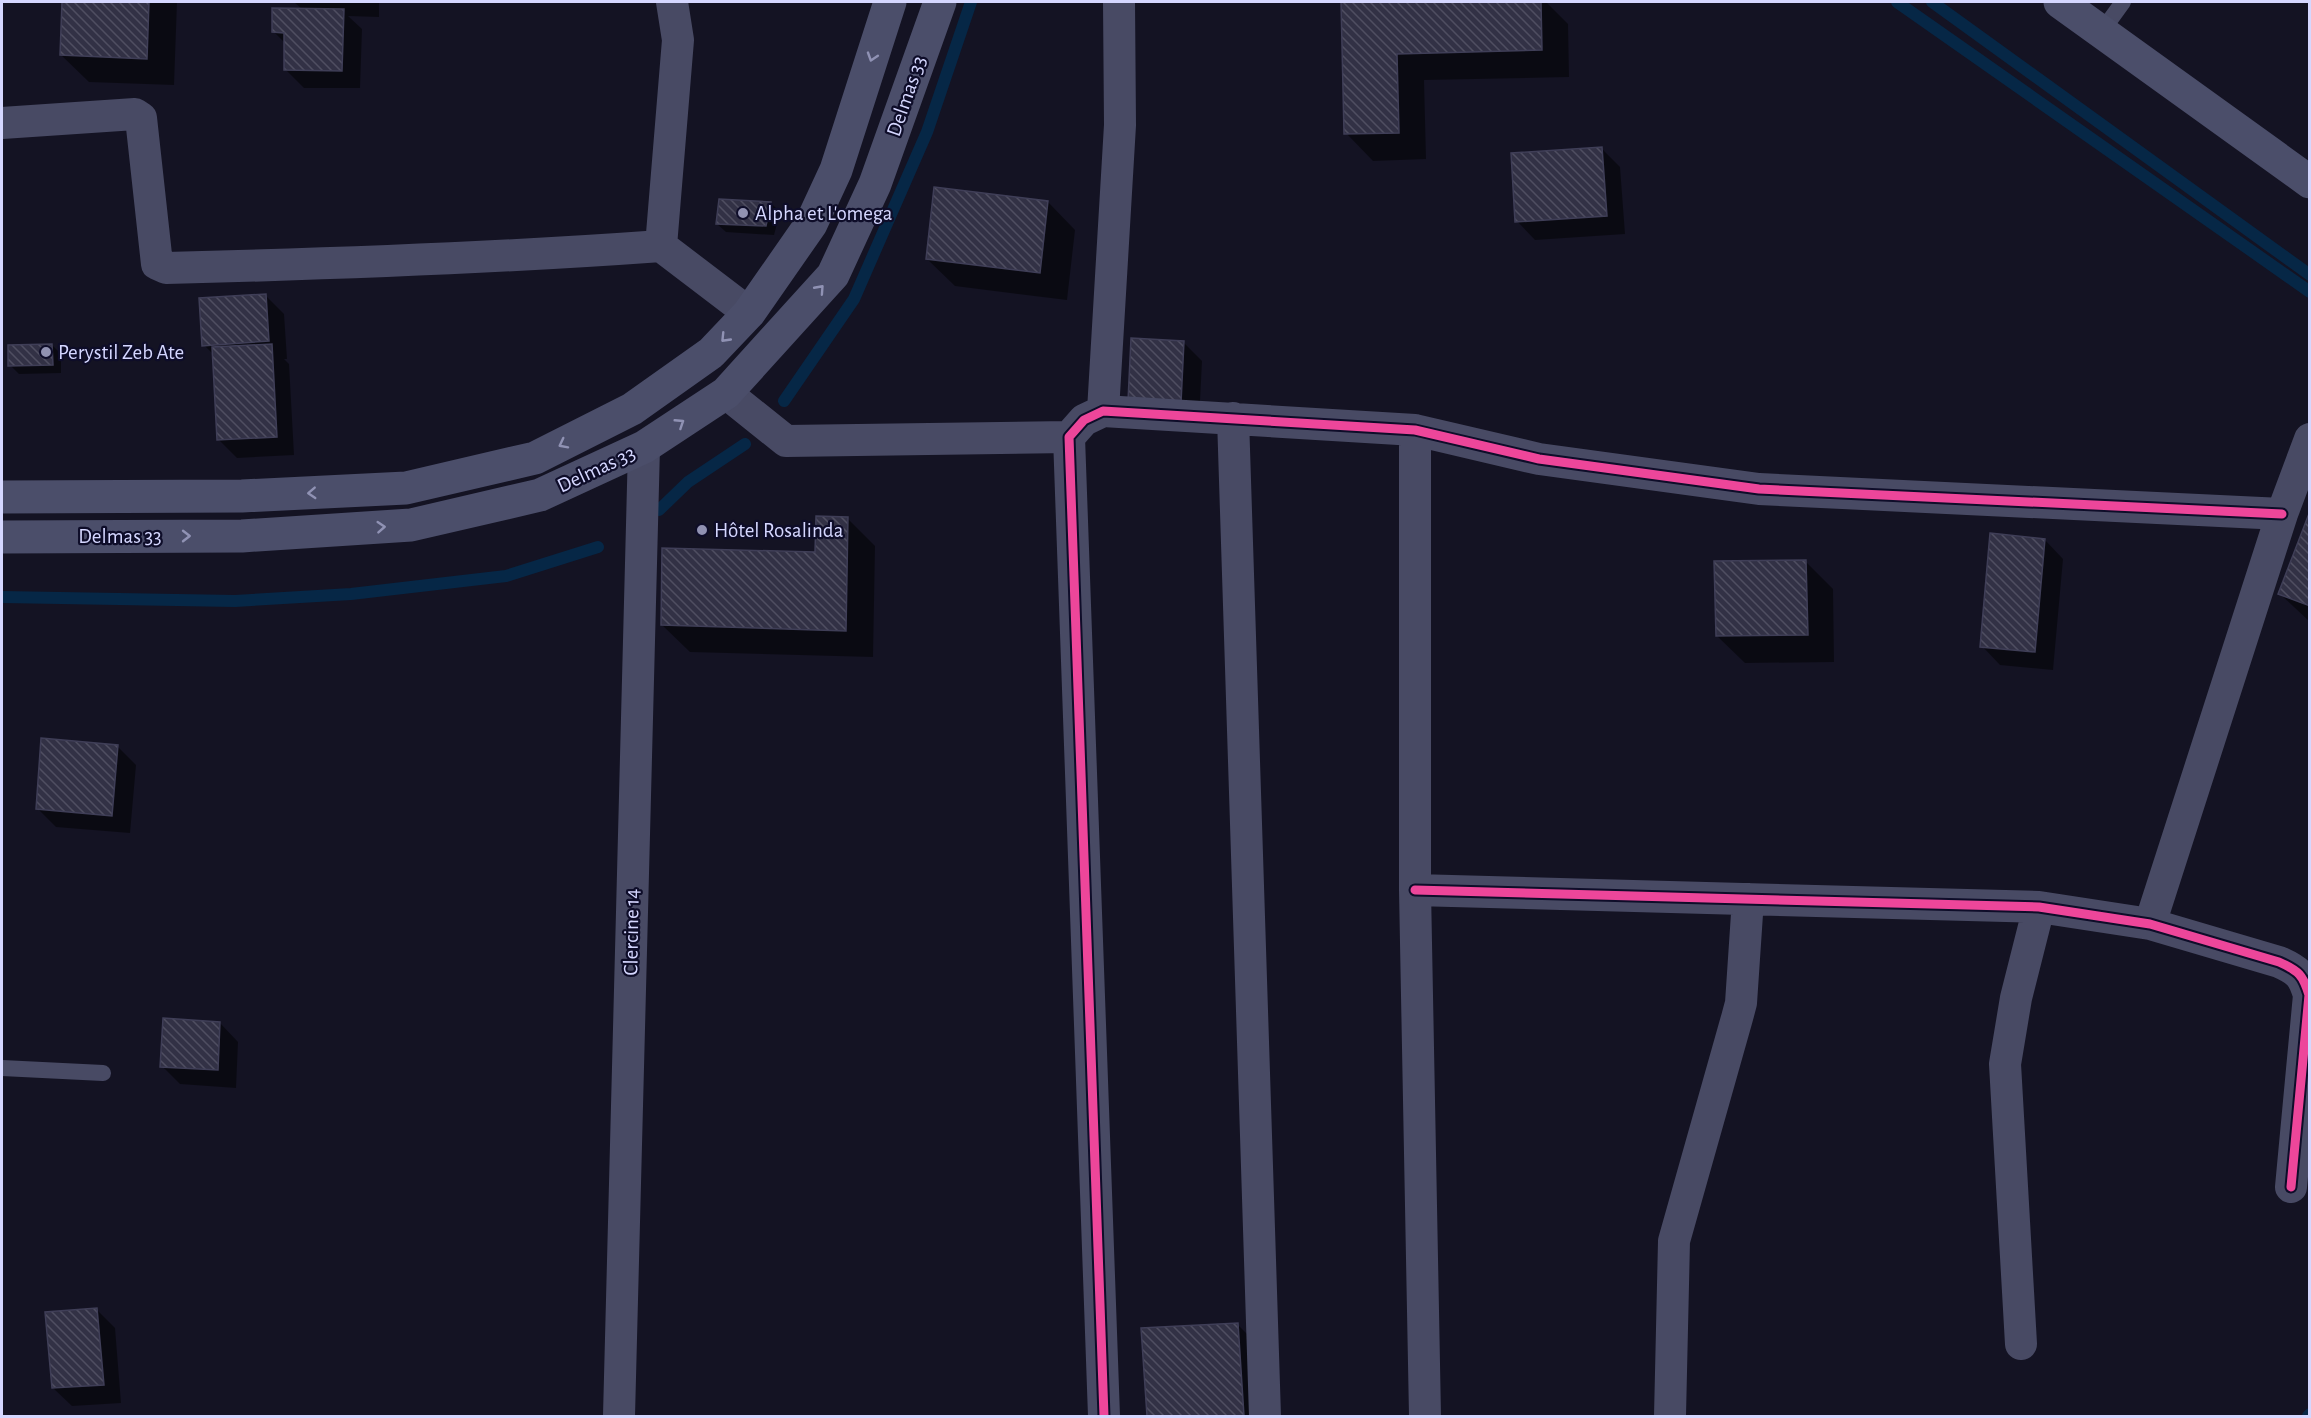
<svg xmlns="http://www.w3.org/2000/svg" width="2311" height="1418" font-family="'Alegreya Sans',sans-serif">
	<style>
		.shadow { fill: #0007 }
		.lines { fill: none; stroke-linecap: round; stroke-linejoin: round }
		.stream { stroke: #062746; stroke-width: 12 }
		.building { fill: url(#building-back-hatch); stroke: #3f3e57; stroke-width: 1.5 }
		.service { stroke: #484a64; stroke-width: 16 }
		.minor { stroke: #484a64; stroke-width: 32 }
		.secondary { stroke: #4b4e6a; stroke-width: 33 }
		.cycleway-casing { stroke: #0e0d29; stroke-width: 13 }
		.cycleway { stroke: #ed469a; stroke-width: 9 }
		.oneway { stroke: #9092b4 }
		.poi-dot { fill: #9192b2; stroke: #0e0d29; stroke-width: 2 }
		.labels { text-anchor: middle; stroke-width: 4.5; stroke-linejoin: round; paint-order: stroke }
		.street-label { font-size: 21px; fill: #d5d7ff; stroke: #0e0d29 }
		.poi-label { font-size: 21px; fill: #d5d7ff; stroke: #0e0d29; text-anchor: start }
	</style>
	<defs>
		<pattern id="building-back-hatch" width="6" height="6" patternUnits="userSpaceOnUse" patternTransform="scale(1.5)"><rect width="6" height="6" fill="#323145"/><path d="M-1 5l2 2M0 0l6 6M5-1l2 2" fill="none" stroke="#4f4e61"/></pattern>
	</defs>
	<rect width="100%" height="100%" fill="#141323"/>
	<path class="shadow" d="M63 2H177L174 85 89 82 61 55Z
		M294 2H379V17L348 16 362 29 360 88H304L285 69 286 44 273 31 303 10Z
		M1342 2H1546L1568 24 1569 77 1424 80 1426 159 1373 161 1346 133Z
		M1602 149 1620 167 1625 234 1535 240 1517 221Z
		M1048 202 1075 230 1067 300 955 286 927 259Z
		M771 203 780 212 774 235 726 232 717 224Z
		M265 295 284 314 287 359H284L289 364 294 455 237 458 219 440 214 355 204 345Z
		M1183 342 1202 361 1199 421 1130 400Z
		M52 345 61 354V373L19 374 10 365Z
		M2310 515V622L2280 594Z
		M847 518 875 546 873 657 690 652 662 625 816 554Z
		M2045 540 2063 559 2053 670 2000 665 1982 646Z
		M1805 561 1833 589 1834 662 1745 663 1717 636Z
		M118 747 136 765 130 833 56 827 37 808Z
		M220 1023 238 1042 236 1088 180 1084 162 1066Z
		M97 1310 115 1328 121 1403 72 1406 53 1388Z
		M1237 1324 1265 1352 1269 1416H1148L1143 1330Z"/>
	<g class="lines">
		<path class="stream" d="M1897 2 2310 292
			M1932 2 2310 275
			M784 401 854 299 927 132 971 2
			M659 510 688 482 745 444
			M2 597 235 601 351 594 506 576 598 547
			M2308 1416 2310 1414"/>
	</g>
	<path class="building" d="M62 2H149L147 59 60 55Z
		M1341 2H1541L1542 50 1397 54 1399 133 1344 134Z
		M272 8 344 9 342 71 284 70V33L272 32Z
		M1602 147 1607 216 1515 222 1511 153Z
		M934 187 1048 201 1040 273 926 259Z
		M719 199 771 202 766 226 716 224Z
		M266 294 269 341 202 346 199 298Z
		M1131 338 1184 341 1181 403 1128 401Z
		M52 344 53 365 8 366V345Z
		M272 344 277 437 217 440 212 347Z
		M2310 511V606L2278 594Z
		M816 516 848 517 846 631 661 625 662 548 815 552Z
		M1990 533 2045 539 2035 652 1980 647Z
		M1806 560 1808 635 1716 636 1714 561Z
		M41 738 118 745 112 816 36 809Z
		M163 1018 220 1022 218 1070 160 1067Z
		M97 1308 104 1385 52 1388 45 1312Z
		M1238 1323 1244 1416H1147L1141 1328Z"/>
	<g class="lines">
		<path class="service" d="M2102 31 2123 2
			M2 1068 103 1073"/>
		<path class="minor" d="M2 123 135 114 141 118 157 264 166 268C331 264 496 258 661 246L749 313
			M661 246 678 40 672 2
			M726 393 786 441 1069 437
			M1103 411 1120 125 1119 2
			M1233 418 1265 1416
			M1415 430V890L1425 1416
			M1415 890 2039 907 2150 924 2279 962C2299 971 2303 975 2309 995L2291 1187
			M2150 924 2282 514 2310 439
			M2021 1344 2005 1064 2016 998 2039 907
			M619 1416 644 447
			M1104 1416 1069 437 1084 420 1103 411 1415 430 1539 459 1759 489 2282 514
			M1670 1416 1674 1241 1737 1018 1741 1003 1748 899"/>
		<path class="secondary" d="M2060 2 2310 182
			M2 497 242 496 406 488 535 458 632 409 711 353 749 313 811 224 836 170 890 2
			M2 537 242 536 411 525 540 495 644 447 726 393 833 275 875 184 940 2"/>
		<g class="cycleway-casing">
			<path id="cycleway" d="M1415 890 2039 907 2150 924 2279 962C2299 971 2303 975 2309 995L2291 1187
				M1104 1416 1069 437 1084 420 1103 411 1415 430 1539 459 1759 489 2282 514"/>
		</g>
		<use href="#cycleway" class="cycleway"/>
	</g>
	<defs><path id="oneway-chevron" d="M-2-3.5L2.5 0L-2 3.5" fill="none" stroke-width="1.6" stroke-linecap="round" stroke-linejoin="round" transform="scale(1.5)"/></defs>
	<g class="oneway">
		<use href="#oneway-chevron" transform="translate(872 57) rotate(108)"/>
		<use href="#oneway-chevron" transform="translate(820 289) rotate(-48)"/>
		<use href="#oneway-chevron" transform="translate(725 338) rotate(134)"/>
		<use href="#oneway-chevron" transform="translate(680 423) rotate(-33)"/>
		<use href="#oneway-chevron" transform="translate(563 444) rotate(153)"/>
		<use href="#oneway-chevron" transform="translate(312 493) rotate(177)"/>
		<use href="#oneway-chevron" transform="translate(381 527) rotate(-4)"/>
		<use href="#oneway-chevron" transform="translate(186 536)"/>
	</g>
	<g class="poi-dot">
		<circle cx="743" cy="213" r="6"/>
		<circle cx="46" cy="352" r="6"/>
		<circle cx="702" cy="530" r="6"/>
	</g>
	<g class="labels">
		<g class="street-label">
			<text transform="translate(906 96) rotate(-71)" y="7">Delmas 33</text>
			<text transform="translate(596 469) rotate(-25)" y="7">Delmas 33</text>
			<text x="120" y="543">Delmas 33</text>
			<text transform="translate(631 932) rotate(-89)" y="7">Clercine 14</text>
		</g>
		<g class="poi-label">
			<text x="755" y="220">Alpha et L'omega</text>
			<text x="58" y="359">Perystil Zeb Ate</text>
			<text x="714" y="537">Hôtel Rosalinda</text>
		</g>
	</g>
	<rect width="2311" height="1418" fill="none" stroke="#d5d7ff" stroke-width="6"/>
</svg>
